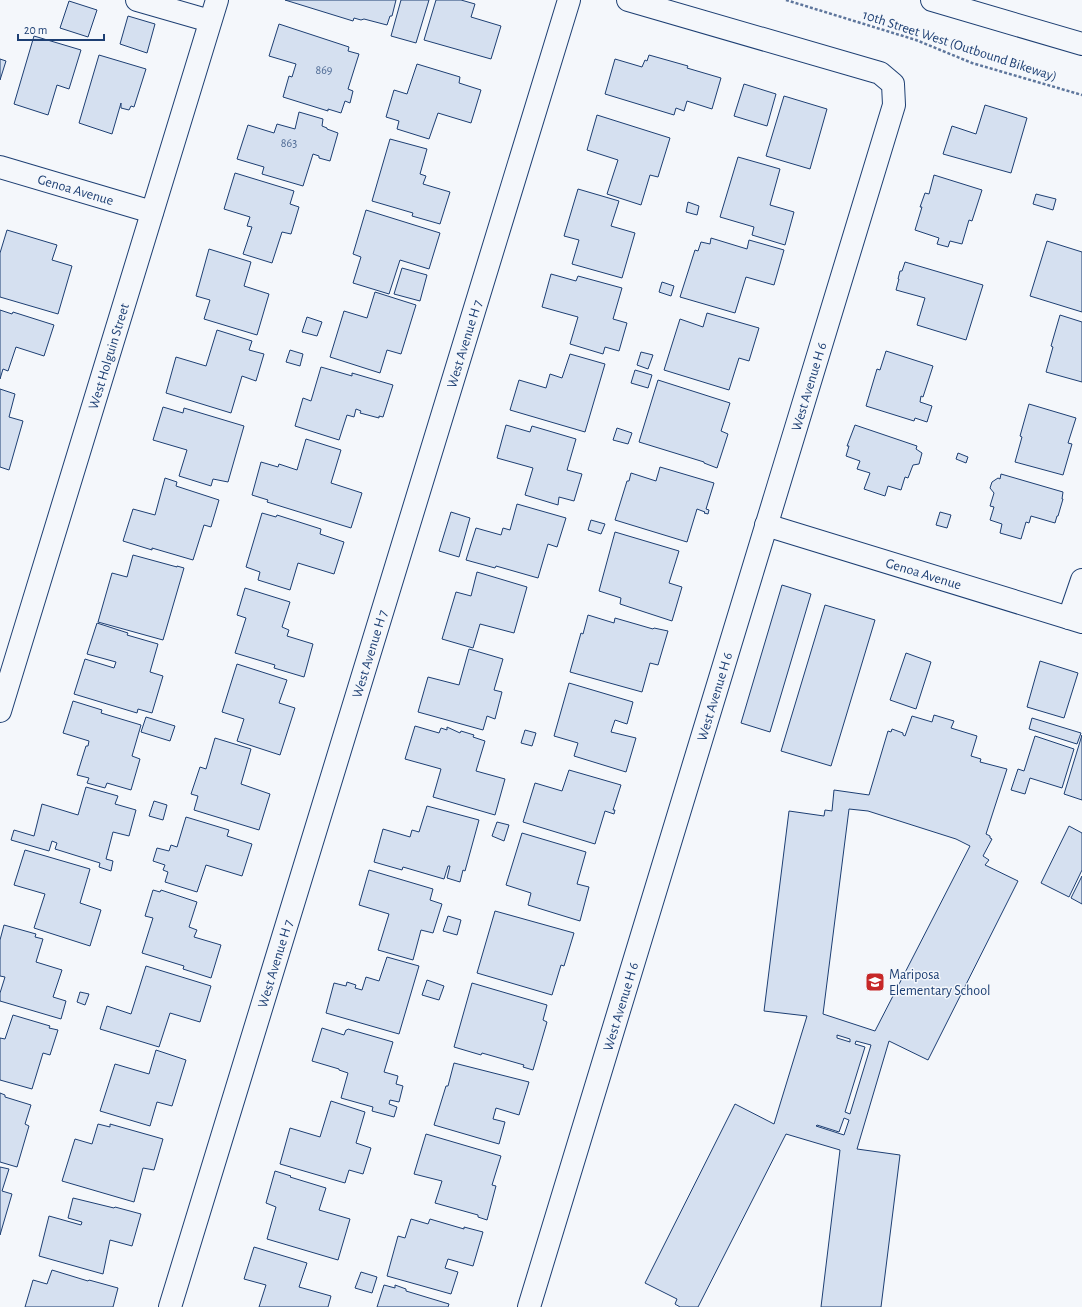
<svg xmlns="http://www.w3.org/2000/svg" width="1082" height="1307" font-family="'Alegreya Sans',sans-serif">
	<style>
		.building { fill: #d5e0f0; stroke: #1d3f73; fill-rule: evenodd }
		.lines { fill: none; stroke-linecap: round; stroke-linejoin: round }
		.minor-casing { stroke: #1d3f73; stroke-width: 24 }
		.major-casing { stroke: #1d3f73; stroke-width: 24 }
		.path { stroke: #5e769c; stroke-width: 2.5; stroke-dasharray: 3 2; stroke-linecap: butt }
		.minor { stroke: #f4f7fb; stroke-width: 22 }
		.major { stroke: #f4f7fb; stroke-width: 22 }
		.labels { text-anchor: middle; stroke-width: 3; stroke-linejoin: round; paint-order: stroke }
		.number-label { font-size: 12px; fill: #4b6792 }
		.street-label { font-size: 14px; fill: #1d3f73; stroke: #f4f7fb }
		.poi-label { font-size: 14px; fill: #1d3f73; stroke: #f4f7fb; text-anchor: start }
	</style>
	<rect width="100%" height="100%" fill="#f4f7fb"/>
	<path class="building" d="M285 0H396L392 16H390L387 25 364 19 361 20 354 18 353 21Z
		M401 0H429L416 43 391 36Z
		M436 0H461L475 4 471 17 501 26 491 59 424 40Z
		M69 1 97 10 88 37 60 28Z
		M128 16 155 24 147 53 120 44Z
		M279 24 349 47 348 51 359 54 348 89 353 91 350 103 345 101 341 113 328 109V111L283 97 289 76 292 77 296 64 269 56Z
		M34 36 81 50 69 89 57 85 48 115 14 104Z
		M99 55 146 69 134 107 131 106 129 110 121 108V103L112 134 79 123Z
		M649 55 688 66 687 68 721 78 712 109 687 101 684 111 676 108 674 115 605 94 615 59 642 67 645 60 647 61Z
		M0 59 6 61 0 80Z
		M417 64 460 77 459 83 481 90 471 123 438 113 429 139 397 129 399 121 386 117 394 90 407 94Z
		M744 84 776 94 767 126 734 116Z
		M784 96 827 109 810 169 766 156Z
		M985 105 1027 118 1011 173 943 154 952 126 976 134Z
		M299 112 323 119 322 126 327 128V129L338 133 330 161 319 158V156L313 154 303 186 262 174 264 167 237 159 248 125 274 133 277 124 295 129Z
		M597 115 670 138 658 177 650 175 641 205 607 194 618 160 587 150Z
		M390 139 427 149 420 174 426 176 423 184 450 192 440 224 412 216 413 213 372 201Z
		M738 157 780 169 770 205 794 212 785 245 752 235 754 227 720 217Z
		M235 173 294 191 290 204 299 207 291 234 282 232 272 263 243 254 252 227 247 226 250 217 224 209Z
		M934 175 982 190 972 221 969 220 962 244 950 241 948 247 937 244 939 238 915 230 922 207H920L925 193 929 194Z
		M578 189 619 201 611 226 635 233 622 278 572 264 579 240 564 236Z
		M1036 194 1056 199 1053 210 1033 204Z
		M688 202 699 206 697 215 686 212Z
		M366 210 440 233 429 269 400 260 389 294 353 283 361 257 353 254Z
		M7 230 57 245 52 260 72 266 58 314 0 297V253Z
		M711 238 747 249 749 240 784 250 774 285 746 277 735 313 680 297 695 250 698 251 701 242 710 244Z
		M1047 241 1082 252V312L1030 296Z
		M209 249 251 262 244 286 269 294 257 335 204 319 210 300 196 296Z
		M905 262 983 285 966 340 917 325 925 298 896 290 899 279H898L900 271H902Z
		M402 268 427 275 420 301 394 294Z
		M551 274 576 281 578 276 622 288 613 319 627 323 619 351 605 347 603 354 570 344 578 317 542 307Z
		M662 282 674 286 671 296 659 292Z
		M375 292 416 305 401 354 387 350 380 373 330 357 344 311 367 318Z
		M0 310 12 314 13 312 54 325 44 356 16 347 8 371 3 369 0 379Z
		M707 313 759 328 749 361 739 358 729 390 664 370 680 319 703 327Z
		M1060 315 1082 322V382L1046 372 1053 347 1051 346Z
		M307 317 322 322 317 336 302 332Z
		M217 330 252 341 249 350 264 354 256 381 242 376 231 413 166 393 176 357 206 366Z
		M290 350 303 354 300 366 286 362Z
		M886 351 933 366 923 397 921 396 920 402 932 406 927 422 915 418 914 421 866 406 877 369 880 370Z
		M641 352 653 355 648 369 637 365Z
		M570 354 605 364 585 432 510 410 519 380 546 388 550 374 562 378Z
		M321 367 352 376V373L393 385 383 417 379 416V418L360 413 361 411 356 409 354 417 347 415 339 440 295 426 303 398 311 401Z
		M635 370 652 375 648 388 631 383Z
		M658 380 730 403 721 431 728 434 717 468 704 463V462L639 442Z
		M0 389 15 394 9 417 23 421 9 470 0 467Z
		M1029 404 1076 418 1068 443 1072 444 1063 475 1015 462 1022 437 1020 436Z
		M163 407 183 413 184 408 244 426 228 482 213 479 211 486 179 476 187 450 153 440Z
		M506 425 530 432 532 426 576 439 567 470 582 474 574 501 559 497 558 505 525 495 533 468 497 458Z
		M855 425 917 446 916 449 922 453 919 464 913 465 908 478 905 477 901 490 888 486 885 496 864 489 870 473 857 469 860 461 846 456 849 446H847Z
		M617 428 632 433 628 444 613 440Z
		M306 439 341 450 331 483 362 493 351 528 267 502 268 500 252 495 261 462 278 467 279 464 297 470Z
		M958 453 968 457 966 463 956 459Z
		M660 467 714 483 706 509 709 510 708 514 704 513 705 512 697 509 687 542 615 520 627 481H629L631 473 656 481Z
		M1001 474 1063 492 1062 499H1063L1058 516H1057L1055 523 1031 516 1029 523 1026 522 1021 539 1000 533 1002 524 990 520 994 507 990 506 994 493 990 488 992 482 998 478 1000 479Z
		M165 478 177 482 176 486 219 500 211 527 204 525 193 560 152 548V550L123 541 133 509 155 515Z
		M517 504 566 518 557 547 548 544 538 578 496 566 495 568 466 560 476 528 501 535 503 528 510 530Z
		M451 512 470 518 459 557 439 551Z
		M940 512 951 515 947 528 936 525Z
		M262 513 276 517 277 515 321 529 320 534 344 542 334 574 298 563 290 590 258 580 260 572 246 567Z
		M591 520 605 524 601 534 588 530Z
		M615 532 679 551 669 583 682 587 672 621 620 604 621 598 599 591Z
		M133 555 177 567V566L184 568 163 640 98 622 112 573 127 577Z
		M477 572 527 587 514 633 480 624 473 648 442 639 456 592 471 596Z
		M782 585 811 594 770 732 741 723Z
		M245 588 290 602 282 627 289 630 287 636 313 644 304 677 274 668 275 665 235 653 246 618 237 615Z
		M825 605 875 620 831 766 781 751Z
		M588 615 614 623 615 618 653 629 654 628 668 631 658 665 650 663 642 692 570 672 581 633 583 634Z
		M97 623 128 633 127 635 158 644 150 672 163 676 152 713 138 709 137 713 74 694 85 659 114 668 116 662 87 654Z
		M469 649 503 659 494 690 502 692 495 719 487 716 483 730 418 712 428 677 459 685Z
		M906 653 931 662 916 709 890 700Z
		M1040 661 1078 673 1064 718 1027 707Z
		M237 664 287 680 279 703 295 708 280 755 237 741 244 719 222 712Z
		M569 683 633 702 627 724 615 720 611 732 636 738 626 772 574 756 578 743 554 736Z
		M73 701 102 710 101 713 141 725 132 756 140 759 131 790 107 783 105 788 87 783 89 778 77 775 86 746H88L89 741 63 733Z
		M934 715 954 721 951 728 977 736 971 756 981 759 980 762 1007 769 986 834 990 836V838L992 839 983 856 989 860 985 865 1018 881 928 1060 889 1041 857 1149 900 1155 881 1307H821L840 1150 786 1134 698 1307H680L675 1304 677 1299 645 1283 735 1104 774 1124 807 1016 764 1011 789 811 824 816 825 810 832 811 834 790 869 795 888 731 891 732 892 729 903 733V735L905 736 912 716 932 722ZM849 809 868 811 956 839 970 846 875 1031 823 1014ZM837 1035 850 1039V1042L837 1038ZM856 1041 871 1045 850 1114 845 1112 865 1047 855 1044ZM844 1118 849 1120 844 1135 816 1126 817 1125 839 1132Z
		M146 717 175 726 170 741 141 732Z
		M1032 718 1081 733 1077 744 1029 729Z
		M415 726 439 733 441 728 447 730V727L460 733 461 731 474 735 473 737 485 741 476 771 505 779 495 815 433 797 441 769 405 759Z
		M525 730 536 733 532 746 521 743Z
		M1082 735V800L1064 794Z
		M1035 736 1074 749 1062 788 1030 778 1025 794 1011 790 1018 769 1024 771Z
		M215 738 251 749 241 784 270 794 259 830 194 810 198 796 191 794 200 767 206 769Z
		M569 770 621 785 613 810H615L614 814 605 811 595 844 523 822 535 783 562 791Z
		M86 787 118 796 115 804 136 810 129 836 113 832 106 859 113 861 111 871 99 867 100 863 55 849 57 843 52 841 49 851 11 840 14 830 34 836 42 804 78 815Z
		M154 801 167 805 163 820 149 816Z
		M427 806 479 820 465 871 463 870 460 882 447 878 450 866H448L444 879 403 867 402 870 374 862 383 829 410 837 412 830 419 832Z
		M186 817 229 830 227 836 252 844 242 876 206 865 197 892 165 882 168 872 163 870 165 865 153 861 157 848 169 851 171 845 177 847Z
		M497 822 509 825 504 841 492 836Z
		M1069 826 1082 833V870L1069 897 1041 883Z
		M522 833 586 852 577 884 589 887 580 921 528 905 531 893 506 885Z
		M25 850 90 869 80 903 101 910 90 946 34 928 45 894 14 885Z
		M369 870 433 889 430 900 442 904 433 933 421 930 413 960 378 950 389 914 359 905Z
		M1082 876V904L1071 898Z
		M153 890 160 892 161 890 197 902 189 927 197 930 194 937 221 945 211 978 183 969 184 966 142 953 153 918 145 916Z
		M495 911 574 933 564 966 561 965 552 995 477 973Z
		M448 916 461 920 457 935 443 931Z
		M4 925 36 934 35 937 43 939 36 962 62 970 53 997 66 1001 61 1019 0 1001V993L5 977 0 976V940Z
		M387 957 419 966 399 1034 326 1013 334 983 346 986 347 982 356 985 355 988 362 990 366 977 379 981Z
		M146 966 211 986 200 1022 170 1013 159 1047 100 1029 107 1006 131 1014Z
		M427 980 444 986 439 1000 422 995Z
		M472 983 547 1005 543 1020 547 1022 533 1070 523 1067 524 1065 482 1053 481 1055 454 1047Z
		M80 992 89 994 85 1005 77 1002Z
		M13 1015 50 1026 49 1028 58 1030 50 1055 43 1053 32 1089 0 1080V1038L5 1039Z
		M322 1028 344 1035 346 1030H347L348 1029 393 1042 384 1072 398 1076 396 1084 403 1086 399 1102 390 1100 389 1104 397 1107 394 1117 372 1111 373 1107 341 1098 348 1073 339 1070V1069L312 1061Z
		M156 1050 186 1060 172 1106 157 1102 150 1126 100 1111 115 1064 149 1074Z
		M454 1063 529 1082 519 1115 496 1108 493 1119 505 1122 499 1144 434 1125 446 1086H448Z
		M0 1093 5 1095V1097L31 1105 25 1124 29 1126 17 1167 0 1162Z
		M331 1101 365 1112 356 1143 371 1148 363 1174 349 1170 345 1183 280 1164 290 1128 320 1137Z
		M98 1124 110 1127V1124L163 1139 154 1170 143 1168 134 1202 62 1181 75 1139 92 1144Z
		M426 1134 501 1156 492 1185 496 1186 487 1220 478 1217V1215L435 1203 442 1181 414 1174Z
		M0 1167 9 1169 2 1191 12 1194 0 1235Z
		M275 1171 291 1176 290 1177 326 1188 319 1210 350 1219 338 1260 267 1239 276 1207 266 1203Z
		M73 1198 114 1208 115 1207 141 1214 132 1246 110 1240 103 1274 39 1256 49 1216 81 1225 82 1222 68 1218Z
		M411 1219 428 1224 430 1219 464 1229V1227L483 1232 473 1266 448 1259 445 1268 458 1272 451 1294 387 1276 398 1236 405 1238Z
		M254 1247 307 1263 299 1287 331 1296 328 1307H259L266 1285 244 1279Z
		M52 1270 88 1281 89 1280 118 1288 113 1307H25L33 1280 47 1284Z
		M361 1272 377 1277 372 1293 355 1288Z
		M384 1285 395 1288V1285L406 1289V1291L449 1304 448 1307H377Z"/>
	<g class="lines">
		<g class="minor-casing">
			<g id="minor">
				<path d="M137 0 210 21"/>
				<path id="s1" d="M0 167 152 212"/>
				<path id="s2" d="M766 525 1082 622"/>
				<path d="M1069 618 1082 580"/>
				<path id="s3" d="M0 711 217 0"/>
				<path id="s4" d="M170 1307 569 0"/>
				<path id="s5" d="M529 1307 894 105 893 84 880 73 628 0"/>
			</g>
		</g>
		<g class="major-casing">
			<path id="major" d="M932 0 1082 44"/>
		</g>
		<path class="path" d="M786 0 916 40 972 63 1082 95"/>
		<use href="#minor" class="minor"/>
		<use href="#major" class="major"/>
	</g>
	<defs>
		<g id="school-square" transform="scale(1)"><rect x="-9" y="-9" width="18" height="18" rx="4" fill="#c62828" stroke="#f4f7fb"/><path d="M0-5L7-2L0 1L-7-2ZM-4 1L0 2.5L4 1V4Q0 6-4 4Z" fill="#fff"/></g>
	</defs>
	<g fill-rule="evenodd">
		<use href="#school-square" x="875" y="982"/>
	</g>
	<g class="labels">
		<g class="number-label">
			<text x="324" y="74">869</text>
			<text x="289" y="147">863</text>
		</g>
		<g class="street-label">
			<text transform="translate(960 45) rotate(18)" y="5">10th Street West (Outbound Bikeway)</text>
			<text dy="5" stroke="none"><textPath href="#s1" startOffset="79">Genoa Avenue</textPath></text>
			<text dy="5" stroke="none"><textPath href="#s4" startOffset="1007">West Avenue H 7</textPath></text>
			<text dy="5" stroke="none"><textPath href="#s3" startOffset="371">West Holguin Street</textPath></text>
			<text dy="5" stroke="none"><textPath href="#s5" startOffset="962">West Avenue H 6</textPath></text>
			<text dy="5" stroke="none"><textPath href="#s2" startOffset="165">Genoa Avenue</textPath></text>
			<text dy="5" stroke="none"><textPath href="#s4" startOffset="683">West Avenue H 7</textPath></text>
			<text dy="5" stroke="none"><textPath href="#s5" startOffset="638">West Avenue H 6</textPath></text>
			<text dy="5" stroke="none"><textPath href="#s4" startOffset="359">West Avenue H 7</textPath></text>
			<text dy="5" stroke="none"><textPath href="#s5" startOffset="314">West Avenue H 6</textPath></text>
		</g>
		<g class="poi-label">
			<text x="889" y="979">Mariposa<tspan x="889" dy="16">Elementary School</tspan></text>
		</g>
	</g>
	<path d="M18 34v6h86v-6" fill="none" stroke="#1d3f73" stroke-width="2"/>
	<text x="24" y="34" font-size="12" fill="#1d3f73" stroke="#f4f7fb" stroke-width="3" paint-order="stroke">20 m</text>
</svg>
